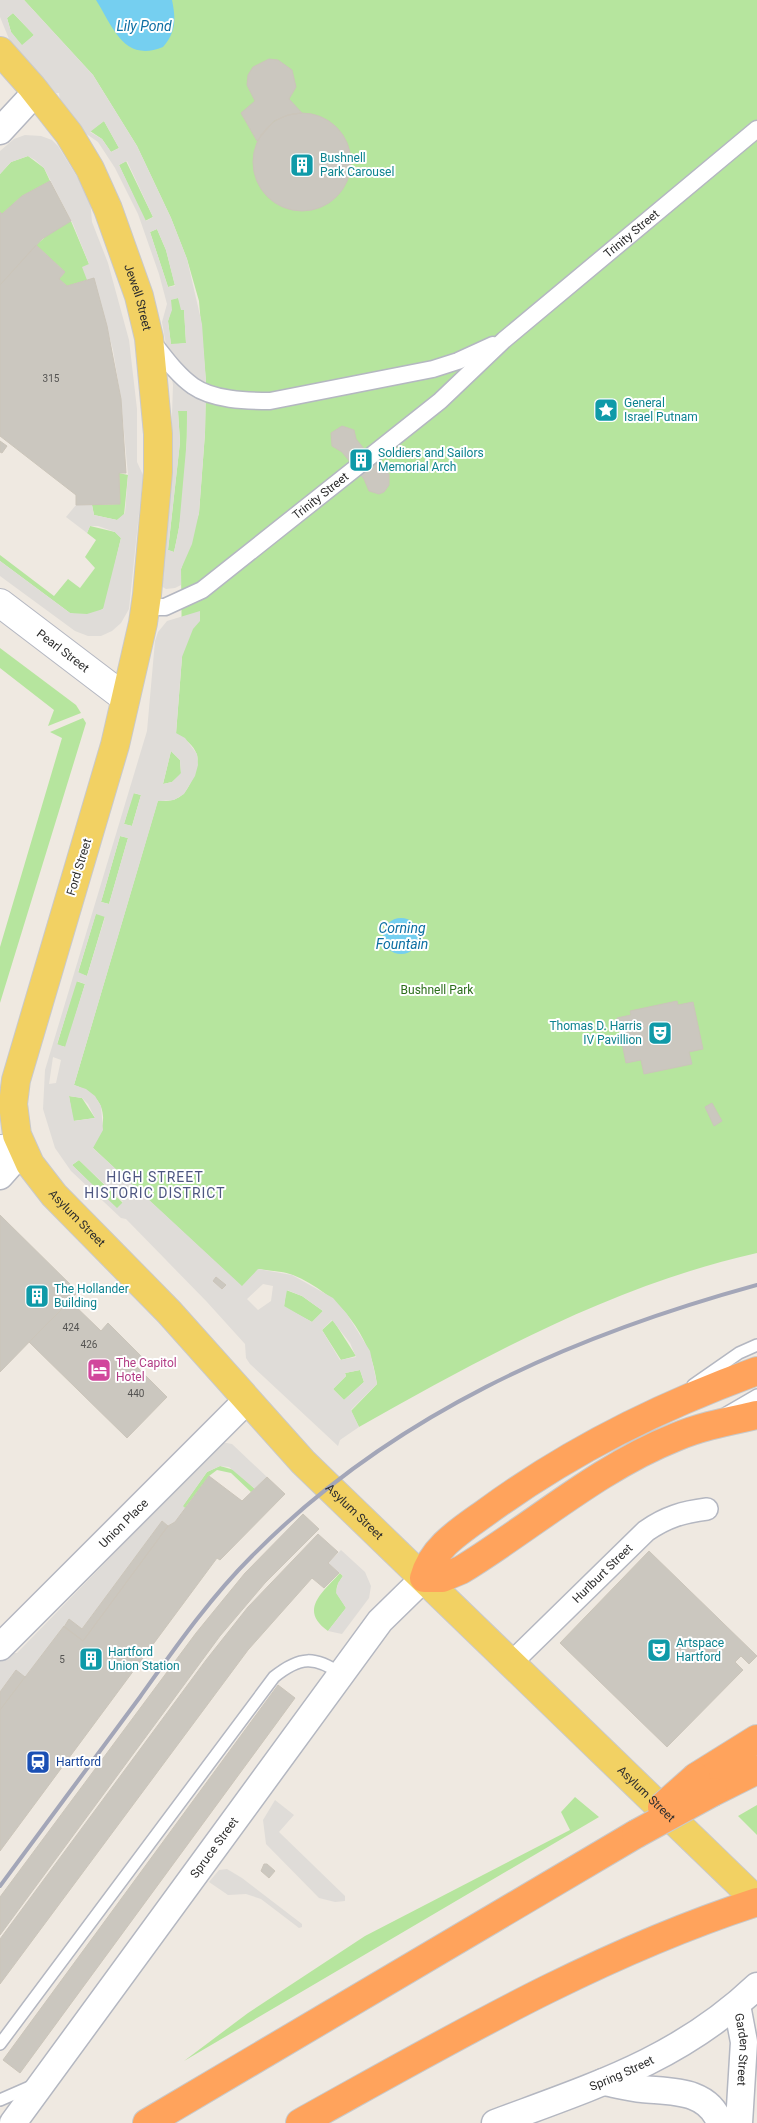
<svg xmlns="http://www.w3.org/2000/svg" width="757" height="2123" font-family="Roboto,sans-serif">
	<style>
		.green { fill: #b6e59e }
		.plaza { fill: #dfdcd8; fill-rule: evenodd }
		.water { fill: #75cff0 }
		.building { fill: #cbc7bf; stroke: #cbc5ba }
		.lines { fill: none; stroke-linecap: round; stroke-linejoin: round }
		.service-casing { stroke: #b4b7c1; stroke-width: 14 }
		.pedestrian-casing { stroke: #b4b7c1; stroke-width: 19 }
		.minor-casing { stroke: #b4b7c1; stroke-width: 24 }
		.tertiary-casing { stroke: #b4b7c1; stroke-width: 29 }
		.secondary-casing { stroke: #b4b7c1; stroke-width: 30 }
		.primary-casing { stroke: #c9c9c9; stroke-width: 30 }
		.motorway-casing { stroke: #c9c9c9; stroke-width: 30 }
		.service { stroke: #fff; stroke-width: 11 }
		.pedestrian { stroke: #fff; stroke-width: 16 }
		.minor { stroke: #fff; stroke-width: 21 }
		.tertiary { stroke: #fff; stroke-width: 26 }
		.secondary { stroke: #fff; stroke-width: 28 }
		.primary { stroke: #f2d163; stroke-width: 28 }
		.motorway { stroke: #ffa35c; stroke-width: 28 }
		.rail { stroke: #a3a6b8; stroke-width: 4 }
		.motorway-bridge-casing { stroke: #c9c9c9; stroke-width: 30; stroke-linecap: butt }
		.motorway-bridge { stroke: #ffa35c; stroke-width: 28 }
		.labels { text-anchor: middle; stroke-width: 4; stroke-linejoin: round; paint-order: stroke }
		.number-label { font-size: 10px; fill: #555452 }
		.culture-label { font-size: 12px; fill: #0d838f; stroke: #fff; text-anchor: start }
		.street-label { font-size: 12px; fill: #2e2e2e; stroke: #fff }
		.park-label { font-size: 12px; fill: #2c6e1b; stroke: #fff }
		.hotel-label { font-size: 12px; fill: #b23c85; stroke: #fff; text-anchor: start }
		.transit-label { font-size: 12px; fill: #164399; stroke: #fff; text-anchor: start }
		.water-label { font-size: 14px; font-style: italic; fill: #0d6fa3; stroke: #fff }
		.neighbourhood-label { font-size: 14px; letter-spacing: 1px; fill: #4d5680; stroke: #fff }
	</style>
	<rect width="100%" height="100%" fill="#efe9e1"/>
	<path class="green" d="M24 0H757V1253C614 1285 485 1356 359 1427L351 1411 377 1384C371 1335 339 1294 293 1275 283 1271 269 1271 259 1269L242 1287 92 1147C111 1120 106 1096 74 1085L158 800C167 802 176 801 183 794 190 788 200 763 197 755 194 745 184 738 176 734L182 657 181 569 199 513 205 433 206 382 199 301 187 259 171 218 137 146 93 75Z
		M13 13 34 35 22 46 11 32 7 18Z
		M104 121 119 148 111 152 102 139 90 131Z
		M28 156 44 168 50 181 22 196 2 214 0 212V174L11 162Z
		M126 161 153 217 145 221 119 165Z
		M71 221 89 264 87 280 67 286 59 279 65 272 36 245 51 232Z
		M157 229 166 250 175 285 168 287 150 232Z
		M178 298 184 309 186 343 171 345 168 321 170 314 171 299Z
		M178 411H187C187 458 185 506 174 552L168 550 180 442Z
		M119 473 128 475 124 515 117 520 94 515 92 505 120 504Z
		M90 526 115 532 121 538 105 607C97 615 81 617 70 613L0 561V555L54 596 68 579 80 588 95 568 85 557 96 540 87 533Z
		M0 648 76 705 81 713 48 726 54 710 0 668Z
		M83 718 86 723 0 1003V947L62 738 50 732Z
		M171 751 180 760 181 774 172 782 163 784Z
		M133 793 141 795 132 826 124 824Z
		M120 836 128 838 109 904 101 902Z
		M96 913 105 916 87 976 78 973Z
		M76 981 85 984 66 1047 57 1045Z
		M69 1096 82 1098 95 1118 73 1121Z
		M79 1160 123 1203 117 1209 72 1165Z
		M286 1290 302 1296 323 1311 312 1322 284 1307Z
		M333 1320 356 1356 341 1360 322 1330Z
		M360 1370 364 1382 344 1400 333 1389 346 1376 345 1373Z
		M220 1466 234 1470 255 1489 251 1492 231 1473 217 1470 209 1476 185 1508 182 1507 207 1472Z
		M340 1573 343 1576C331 1593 338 1593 346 1608L328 1631C298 1610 323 1592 340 1573Z
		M575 1797 599 1817 184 2061 248 2013 365 1936 570 1830 561 1812Z
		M757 1805V1835L738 1816Z"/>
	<path class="plaza" d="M0 0H24L93 75 137 146 171 218 187 259 202 324 206 382 205 433 199 513 192 544 181 569V585L175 588 166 589 161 586 169 505 173 385 162 322 167 304 159 274 138 214 115 168 98 142 85 133 60 100 59 93H56L9 39 0 17ZM13 13 34 35 22 45 11 32 7 18ZM104 121 119 148 111 152 102 139 90 132ZM127 161 153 217 146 221 119 165ZM157 229 166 250 175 286 168 287 150 232ZM178 298 181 310H184L186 343 171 344 168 321 172 310 171 300ZM178 411H187V438L179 528 174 552 168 550 180 442Z
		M25 135 41 136 52 140 58 146 90 198 92 222 108 263 129 340 137 409V462L143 475 129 609 121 623 112 631 101 636H88L75 631 0 576V561L70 613 87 614 103 609 121 538 115 532 98 526H90L87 533 66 517 76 505H92L94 515 117 520 125 513 128 475 121 399 113 350 94 279 87 280 82 267 89 264 73 224 44 168 35 160 28 156 11 162 0 174V151L14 139Z
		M200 611V621L193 629 182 657 176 733 185 738 197 754 198 765 195 776 184 794 174 800 158 801 74 1085 86 1089 95 1096 101 1106 103 1130 93 1148 242 1286 258 1269 292 1275 333 1298 347 1314 370 1351 377 1384 351 1410 359 1427 340 1440 338 1446 250 1364 246 1358 245 1344 207 1302 126 1219 121 1218 71 1171 55 1148 43 1109 45 1070 147 731 155 641 158 632 167 621ZM171 751 180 760 181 773 172 782 163 784ZM134 793 141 795 132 826 124 824ZM120 836 128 838 109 904 101 902ZM96 914 105 917 87 976 78 972ZM77 981 85 984 65 1047 57 1044ZM53 1057 61 1060 56 1083 49 1084ZM69 1096 82 1098 88 1104 95 1118 74 1121ZM79 1160 123 1202 117 1208 72 1165ZM263 1284 273 1286 271 1301 258 1310 247 1299ZM287 1290 302 1296 323 1311 312 1322 284 1306ZM332 1320 350 1343 356 1357 340 1360 322 1330ZM360 1370 364 1382 344 1400 333 1389 346 1376 345 1373Z
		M221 1442 232 1444 267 1477 255 1489 229 1467 220 1466 207 1472 183 1506 185 1508 175 1522 168 1526 162 1521 82 1629 69 1620 25 1677 16 1670 0 1692V1658L6 1653H17L139 1528 208 1452Z
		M341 1550 365 1572 371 1586 369 1598 342 1634 328 1631 346 1608 336 1593 338 1583 343 1576 328 1563Z
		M275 1800 294 1815 279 1832 345 1896V1901L335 1902 319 1898 266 1844 263 1820Z
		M227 1869 242 1878 302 1924V1927L299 1928 261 1899 246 1894 228 1895 209 1882 219 1870Z"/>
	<path class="water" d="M96 0H172C176 19 176 32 163 47 124 63 113 27 96 0Z
		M383 936a18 18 0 1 1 36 0a18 18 0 1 1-36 0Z"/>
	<path class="building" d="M269 59 278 60 292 70 296 87 289 99 302 113 288 115 274 121 257 141 241 113 255 101 247 85 248 75 253 67Z
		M253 162a49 49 0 1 1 98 0a49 49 0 1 1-98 0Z
		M50 181 71 221 42 239 0 285V212L2 214 22 196Z
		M36 245 65 272 59 279 67 286 94 278 107 326 121 399 126 473H119L120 504 76 505V495L0 436V285Z
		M342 426 354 430 356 439 379 467 389 474V485L384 492 379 494 369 491 364 479 342 452 332 446 331 433Z
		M0 441 7 446 2 453 0 452Z
		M677 1001 678 1005 693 1002 703 1049 689 1052 692 1064 644 1074 641 1060 626 1063 617 1018 631 1015 630 1011Z
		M712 1103 722 1121 714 1126 705 1107Z
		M0 1215 78 1292 0 1372Z
		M216 1277 226 1285 222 1289 213 1281Z
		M70 1301 101 1331 108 1323 142 1357 135 1365 167 1397 127 1438 29 1342Z
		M209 1476 242 1501 267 1477 285 1494 220 1560 217 1558 0 1851V1710L64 1626 83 1641 168 1526 175 1522Z
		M303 1514 319 1529 265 1583 220 1636 0 1935V1897L196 1633 245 1573Z
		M162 1521 168 1526 83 1641 64 1627 69 1619 82 1629Z
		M318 1534 338 1552 328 1563 339 1573 324 1588 312 1578 248 1650 0 1984V1939L206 1660 248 1607Z
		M649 1551 757 1656 749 1664 741 1656 735 1662 743 1670 667 1747 560 1643Z
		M16 1670 25 1677 0 1710V1692Z
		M278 1685 295 1698 20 2073 3 2060Z
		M264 1864H267L275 1871 269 1878 261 1871Z"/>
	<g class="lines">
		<g class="service-casing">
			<path id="service" d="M693 1385 739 1353 757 1345
				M726 1413 757 1395
				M0 2044 274 1677C300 1656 315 1656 341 1674
				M0 2100 32 2086"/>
		</g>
		<g class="pedestrian-casing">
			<g id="pedestrian">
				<path d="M151 340C164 356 176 374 193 386 213 400 246 401 270 401L433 369 458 361 493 345"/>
				<path id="s1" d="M146 607H165L202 590 440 401 504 340 757 129"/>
			</g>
		</g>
		<g class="minor-casing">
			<g id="minor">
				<path id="s2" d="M511 1663 646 1531C666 1517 683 1512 707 1509"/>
			</g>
		</g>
		<g class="tertiary-casing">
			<g id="tertiary">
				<path d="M0 131 36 92"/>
				<path d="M0 1176 23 1150"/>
				<path id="s3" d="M0 1647 247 1400"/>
				<path id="s4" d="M737 2005 744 2042 739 2123"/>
				<path d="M603 2082C616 2084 629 2088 642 2089 671 2092 708 2089 720 2123"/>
				<path id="s5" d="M13 2123 380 1621 424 1578"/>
				<path id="s6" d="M495 2123C594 2086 679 2060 757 1986"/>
			</g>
		</g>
		<g class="secondary-casing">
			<g id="secondary">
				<path id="s7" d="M0 603 125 698"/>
				<path d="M0 1149 23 1150"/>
			</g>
		</g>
		<g class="primary-casing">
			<g id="primary">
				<path id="s8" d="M0 51 32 87 69 134 90 169 108 209 139 296 149 338 158 434V472L147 595 143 623 115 745 16 1080 13 1104 17 1135 30 1164 54 1195 169 1312 303 1462 757 1901"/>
			</g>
		</g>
		<g class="motorway-casing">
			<path id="motorway" d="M757 1371C660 1406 568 1452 485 1513 460 1531 432 1548 424 1578H442L461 1570C533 1526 598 1468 676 1437 702 1426 730 1421 757 1415
				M696 1777 757 1739
				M713 1792 757 1770
				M147 2123 636 1834
				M300 2123C448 2041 596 1954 757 1902"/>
		</g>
		<use href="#service" class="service"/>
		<use href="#pedestrian" class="pedestrian"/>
		<use href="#minor" class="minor"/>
		<use href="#tertiary" class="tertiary"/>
		<use href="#secondary" class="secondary"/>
		<use href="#primary" class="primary"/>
		<use href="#motorway" class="motorway"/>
		<path class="rail" d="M0 1886C47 1823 93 1760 140 1697 175 1648 209 1599 252 1556 391 1415 568 1337 757 1285"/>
		<g class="motorway-bridge-casing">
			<path id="motorway-bridge" d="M662 1807 696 1777
				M636 1834 713 1792"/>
		</g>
		<use href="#motorway-bridge" class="motorway-bridge"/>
	</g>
	<defs>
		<g id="building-square" transform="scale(1.25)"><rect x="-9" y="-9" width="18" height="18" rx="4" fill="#0f9aa8" stroke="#fff"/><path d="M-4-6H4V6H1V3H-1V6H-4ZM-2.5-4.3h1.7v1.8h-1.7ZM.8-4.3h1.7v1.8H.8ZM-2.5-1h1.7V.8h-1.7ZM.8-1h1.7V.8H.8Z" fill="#fff"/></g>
		<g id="sight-square" transform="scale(1.25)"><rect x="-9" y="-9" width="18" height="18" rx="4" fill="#0f9aa8" stroke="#fff"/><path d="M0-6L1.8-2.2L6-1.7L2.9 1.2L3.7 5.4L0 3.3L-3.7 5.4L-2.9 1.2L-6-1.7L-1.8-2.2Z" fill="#fff"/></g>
		<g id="theatre-square" transform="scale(1.25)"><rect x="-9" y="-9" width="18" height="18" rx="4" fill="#0f9aa8" stroke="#fff"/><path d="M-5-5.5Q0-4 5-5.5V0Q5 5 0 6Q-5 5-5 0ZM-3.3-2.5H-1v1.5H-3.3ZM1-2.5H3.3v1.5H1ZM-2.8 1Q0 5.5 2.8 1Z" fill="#fff"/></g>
		<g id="hotel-square" transform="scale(1.25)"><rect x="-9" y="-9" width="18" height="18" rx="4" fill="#d1479c" stroke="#fff"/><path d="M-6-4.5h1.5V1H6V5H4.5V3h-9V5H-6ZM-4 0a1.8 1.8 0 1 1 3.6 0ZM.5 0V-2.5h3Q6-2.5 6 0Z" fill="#fff"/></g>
		<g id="station-square" transform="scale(1.25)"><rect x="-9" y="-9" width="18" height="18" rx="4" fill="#1a4fb4" stroke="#fff"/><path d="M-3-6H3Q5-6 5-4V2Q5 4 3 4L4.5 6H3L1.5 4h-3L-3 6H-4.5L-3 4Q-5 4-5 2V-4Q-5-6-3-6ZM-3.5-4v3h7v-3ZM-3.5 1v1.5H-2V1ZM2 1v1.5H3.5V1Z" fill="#fff"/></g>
	</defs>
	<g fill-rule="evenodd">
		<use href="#building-square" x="302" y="165"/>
		<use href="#sight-square" x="606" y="410"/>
		<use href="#building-square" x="361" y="460"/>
		<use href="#theatre-square" x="660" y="1033"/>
		<use href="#building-square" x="37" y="1296"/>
		<use href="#hotel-square" x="99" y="1370"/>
		<use href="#theatre-square" x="659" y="1650"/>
		<use href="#building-square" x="91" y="1659"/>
		<use href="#station-square" x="38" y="1762"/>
	</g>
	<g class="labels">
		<g class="number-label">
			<text x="51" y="382">315</text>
			<text x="71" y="1331">424</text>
			<text x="89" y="1348">426</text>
			<text x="136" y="1397">440</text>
			<text x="62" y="1663">5</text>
		</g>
		<g class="culture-label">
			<text x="320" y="162">Bushnell<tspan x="320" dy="14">Park Carousel</tspan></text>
			<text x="624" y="407">General<tspan x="624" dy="14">Israel Putnam</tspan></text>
			<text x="378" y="457">Soldiers and Sailors<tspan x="378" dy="14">Memorial Arch</tspan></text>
			<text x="642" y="1030" text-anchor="end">Thomas D. Harris<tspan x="642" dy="14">IV Pavillion</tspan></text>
			<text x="54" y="1293">The Hollander<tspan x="54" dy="14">Building</tspan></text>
			<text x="676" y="1647">Artspace<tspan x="676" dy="14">Hartford</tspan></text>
			<text x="108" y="1656">Hartford<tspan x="108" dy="14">Union Station</tspan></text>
		</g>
		<g class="street-label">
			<text dy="4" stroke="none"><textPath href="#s1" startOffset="618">Trinity Street</textPath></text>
			<text dy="4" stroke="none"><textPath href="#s8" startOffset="286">Jewell Street</textPath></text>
			<text dy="4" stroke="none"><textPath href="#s1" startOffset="211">Trinity Street</textPath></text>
			<text dy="4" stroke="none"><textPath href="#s7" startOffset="79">Pearl Street</textPath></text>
			<text transform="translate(79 867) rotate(-73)" y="4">Ford Street</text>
			<text dy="4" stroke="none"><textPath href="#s8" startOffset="1248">Asylum Street</textPath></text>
			<text dy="4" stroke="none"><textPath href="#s8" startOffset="1652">Asylum Street</textPath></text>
			<text dy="4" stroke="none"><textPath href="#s3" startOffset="175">Union Place</textPath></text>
			<text dy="4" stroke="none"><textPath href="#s2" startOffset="128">Hurlburt Street</textPath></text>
			<text dy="4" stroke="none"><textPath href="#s8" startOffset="2058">Asylum Street</textPath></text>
			<text dy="4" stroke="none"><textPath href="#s5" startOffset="341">Spruce Street</textPath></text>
			<text dy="4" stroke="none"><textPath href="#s4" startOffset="45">Garden Street</textPath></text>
			<text dy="4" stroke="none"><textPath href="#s6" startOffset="136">Spring Street</textPath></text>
		</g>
		<g class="park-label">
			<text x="437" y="994">Bushnell Park</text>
		</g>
		<g class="hotel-label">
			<text x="116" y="1367">The Capitol<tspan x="116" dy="14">Hotel</tspan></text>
		</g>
		<g class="transit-label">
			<text x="56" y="1766">Hartford</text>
		</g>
		<g class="water-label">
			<text x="144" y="31">Lily Pond</text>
			<text x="402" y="933">Corning<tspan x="402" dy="16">Fountain</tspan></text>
		</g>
		<g class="neighbourhood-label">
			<text x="155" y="1182">HIGH STREET<tspan x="155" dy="16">HISTORIC DISTRICT</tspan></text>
		</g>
	</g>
</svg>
